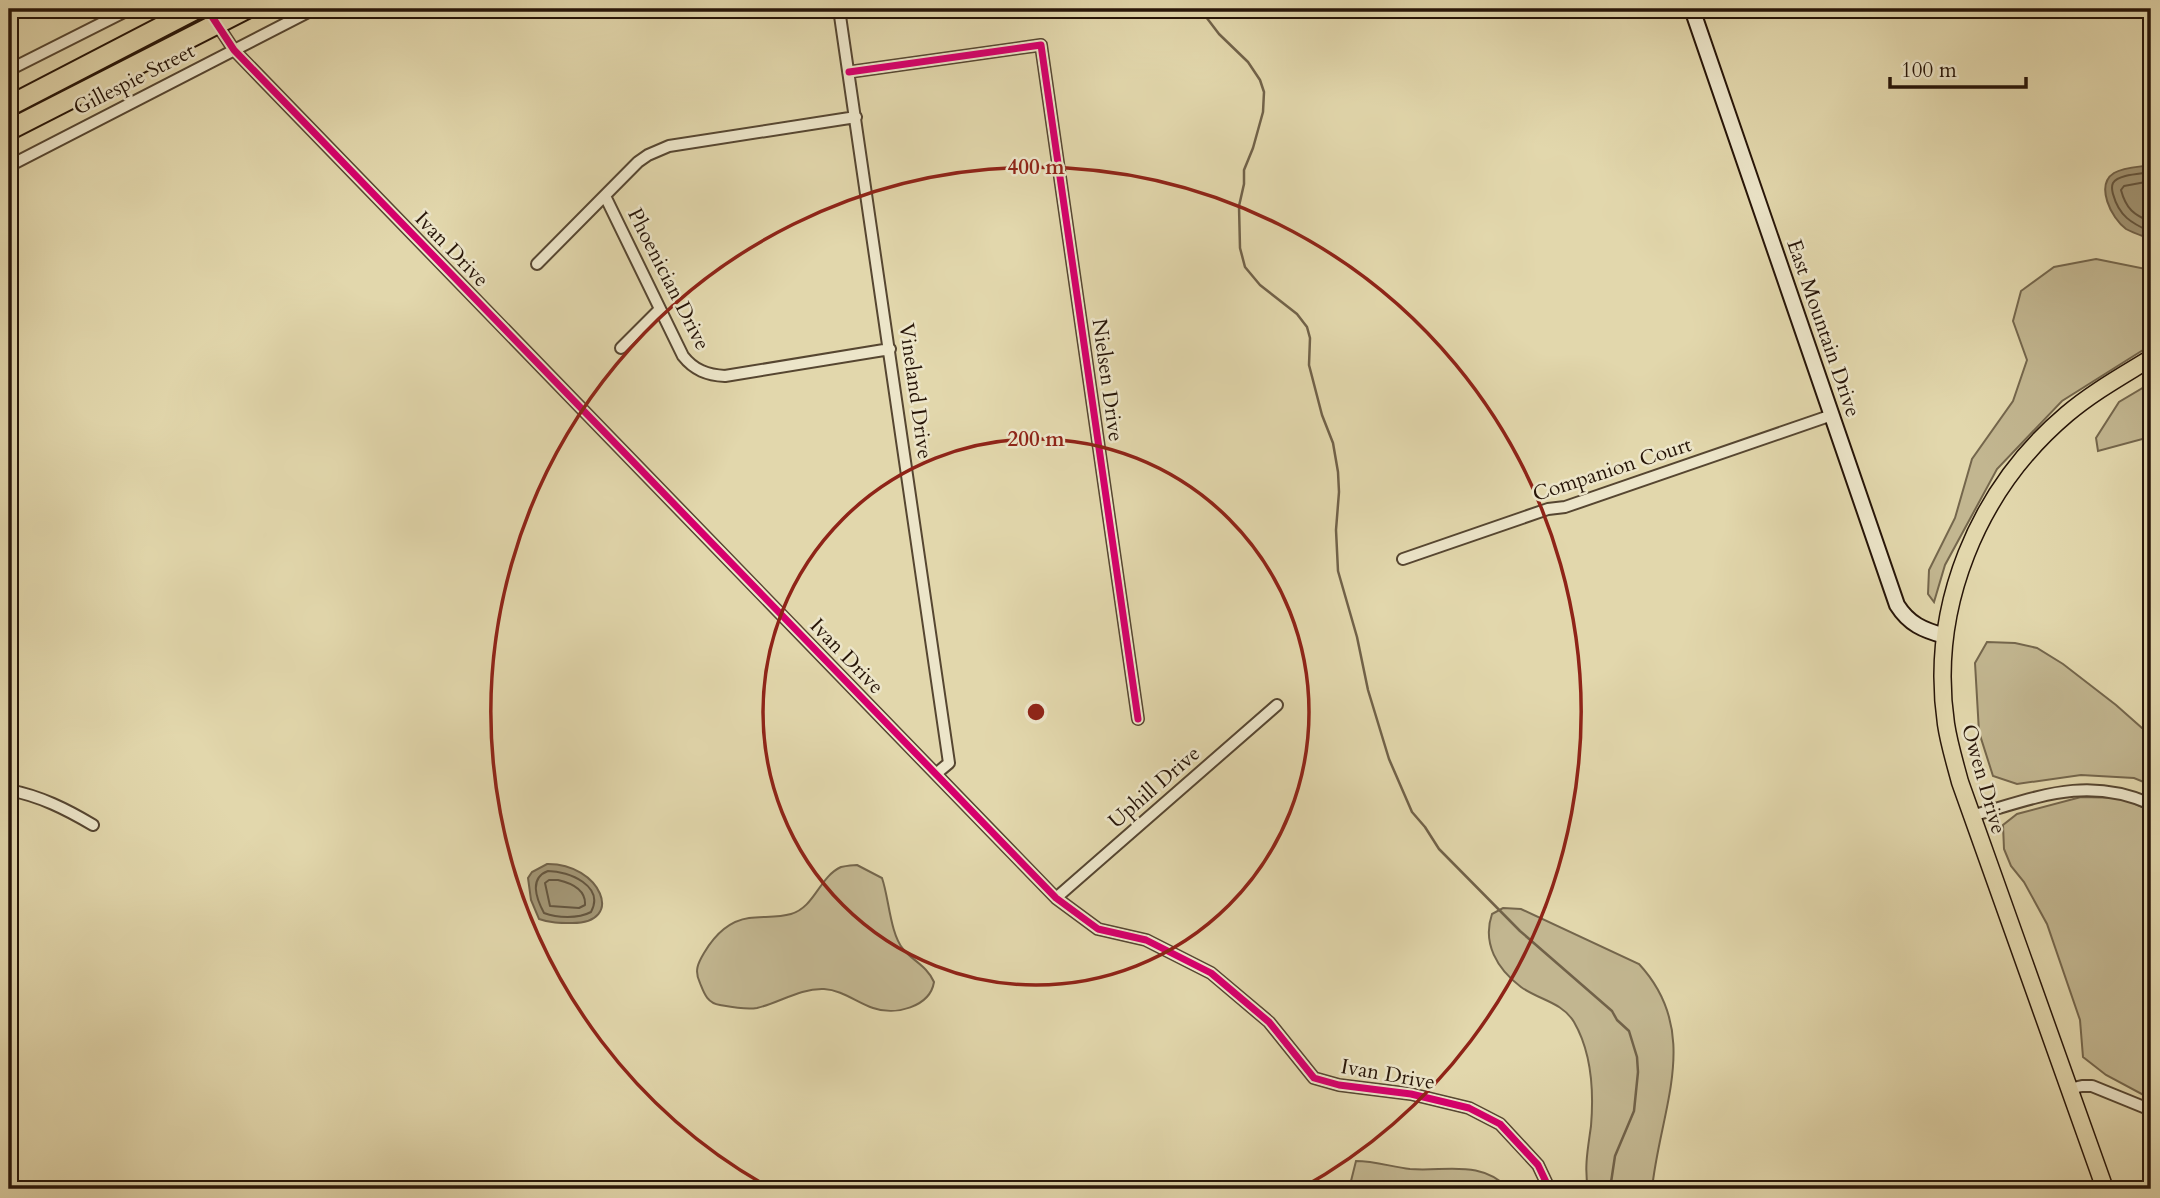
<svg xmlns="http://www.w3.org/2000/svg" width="2160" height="1198" font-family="Cardo,serif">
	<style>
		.green { fill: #c2b690; stroke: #74664c; stroke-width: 2 }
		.water { fill: #a29574; stroke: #716249; stroke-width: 2 }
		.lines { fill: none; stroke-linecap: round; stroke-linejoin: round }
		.shore { stroke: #64553e; stroke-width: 2 }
		.stream { stroke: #716249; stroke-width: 2.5 }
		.street-casing { stroke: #564631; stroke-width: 14 }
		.secondary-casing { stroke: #271508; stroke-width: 18 }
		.primary-casing { stroke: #271508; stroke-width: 19 }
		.highway-casing { stroke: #271508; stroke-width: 23 }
		.street { stroke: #ece5c9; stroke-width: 10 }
		.secondary { stroke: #ece5c9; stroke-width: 14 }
		.primary { stroke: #e2d7ac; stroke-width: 16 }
		.highway { stroke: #e2d7ac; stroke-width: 19 }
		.cycleway-casing { stroke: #ece5c9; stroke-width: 11 }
		.cycleway { stroke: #d6006c; stroke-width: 7 }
		.ring { fill: none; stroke: #8f2418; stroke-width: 3.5 }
		.labels { text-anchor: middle; stroke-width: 5; stroke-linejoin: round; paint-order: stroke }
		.street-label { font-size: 21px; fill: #271508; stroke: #ece5c9 }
		.centre { fill: #8f2418; stroke: #ece5c9; stroke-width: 3.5 }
		.ring-label { font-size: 21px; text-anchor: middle; font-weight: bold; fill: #8f2418; stroke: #ece5c9; stroke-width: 5; stroke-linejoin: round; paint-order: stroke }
	</style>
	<rect width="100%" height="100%" fill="#e2d7ac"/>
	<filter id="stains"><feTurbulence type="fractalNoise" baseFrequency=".00286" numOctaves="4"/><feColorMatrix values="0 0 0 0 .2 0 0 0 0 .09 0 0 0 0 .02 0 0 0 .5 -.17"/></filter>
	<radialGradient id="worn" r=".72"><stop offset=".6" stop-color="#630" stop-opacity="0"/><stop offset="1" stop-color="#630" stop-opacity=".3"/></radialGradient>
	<path class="green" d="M2096 259 2151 270V345L2062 401 1997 469 1945 565 1934 602 1928 594 1929 570 1955 518 1972 459 2013 401 2027 360 2013 321 2021 291 2054 267Z
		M2151 383V439L2146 438 2098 451 2096 438 2119 402Z
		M1987 642 2015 643 2037 648 2063 664 2116 705 2142 728 2151 729V785L2134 778 2081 775 2017 784 1993 776 1979 732 1975 663Z
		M2081 797 2122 798 2151 811V1099L2106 1075 2083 1057 2080 1020 2047 924 2024 882 2011 866 2004 849 2003 825 2017 814Z
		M857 865 882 878C889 898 890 933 903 949 913 961 927 966 934 982 930 1007 895 1016 873 1008 856 1002 842 990 824 989 800 988 779 1003 757 1008 745 1010 731 1007 720 1005 707 1003 704 993 700 983 694 971 698 963 704 953 714 936 728 921 749 918 763 916 777 918 791 914 815 907 819 877 841 867 846 866 852 865 857 865Z
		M1503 908 1521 909 1639 964C1703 1033 1660 1109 1652 1189H1588C1584 1167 1588 1148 1591 1126 1594 1090 1592 1053 1574 1022 1562 1002 1539 1000 1521 987 1497 969 1482 943 1492 914Z
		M1356 1161C1375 1161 1392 1167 1410 1169 1445 1172 1481 1159 1509 1189H1349Z"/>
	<path class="water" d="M2151 165V239C2143 236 2133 233 2126 229 2111 218 2095 185 2114 173 2124 167 2140 167 2151 165Z
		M547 864C600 863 627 924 571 923 560 923 550 923 539 919L531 900 528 878 532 872Z"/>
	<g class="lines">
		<path class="shore" d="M2151 172C2142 174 2119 174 2113 183 2111 187 2112 190 2113 194 2119 216 2131 223 2151 232
			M2151 181 2124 186 2121 190C2126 209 2134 215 2151 222
			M548 871C569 871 605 886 591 912 578 919 557 918 544 913 536 898 529 878 548 871Z
			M558 880C571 883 586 890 585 905L579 908 550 906 545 883 549 880Z"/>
		<path class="stream" d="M1200 9 1219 34 1248 62 1260 80 1264 92 1263 112 1253 148 1244 170V184L1239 206 1240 248 1245 267 1260 285 1297 314 1307 327 1310 338 1309 365 1322 415 1333 443 1338 472 1339 492 1336 530 1338 571 1357 637 1368 690 1389 759 1412 812 1425 827 1439 849 1520 931 1612 1011 1617 1020 1629 1031 1637 1057 1638 1072 1634 1111 1615 1156 1610 1189"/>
		<g class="street-casing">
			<path id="street" d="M207 9 234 50 1056 898 1098 929 1146 940 1211 973 1269 1022 1314 1078 1339 1085 1411 1094 1469 1108 1500 1124 1538 1165 1547 1184
				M839 9 949 763 937 773
				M9 70 130 9
				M849 72 1041 45 1138 719
				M9 166 314 9
				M605 196 683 356C694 370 707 375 725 376L890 349
				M537 264 638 162 648 155 669 146 856 117
				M621 348 660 309
				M1403 559 1548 509 1565 507 1832 415
				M9 790C40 796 66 809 93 825
				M1971 816C2036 798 2085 775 2151 804
				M1056 898 1277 705
				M2069 1089 2082 1086H2092L2151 1110"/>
		</g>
		<g class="secondary-casing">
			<path id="secondary" d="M1692 9 1897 605C1909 624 1923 630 1945 636"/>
		</g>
		<g class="primary-casing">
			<path id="primary" d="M2105 1189 1960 782C1955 763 1949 744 1946 724 1929 608 1977 490 2067 414 2093 392 2122 376 2151 358"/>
		</g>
		<g class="highway-casing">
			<path id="highway" d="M9 106 196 9
				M9 130 246 9"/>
		</g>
		<use href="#street" class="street"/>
		<use href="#secondary" class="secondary"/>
		<use href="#primary" class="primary"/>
		<use href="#highway" class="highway"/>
		<g class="cycleway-casing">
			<path id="cycleway" d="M207 9 234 50 1056 898 1098 929 1146 940 1211 973 1269 1022 1314 1078 1339 1085 1411 1094 1469 1108 1500 1124 1538 1165 1547 1184
				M849 72 1041 45 1138 719"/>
		</g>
		<use href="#cycleway" class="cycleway"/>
	</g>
	<g class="ring">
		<circle cx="1036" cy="712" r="273"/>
		<path d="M772 1189A545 545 0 1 1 1300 1189"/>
	</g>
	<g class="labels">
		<g class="street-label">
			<text transform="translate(134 79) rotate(-27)" y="7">Gillespie Street</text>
			<text transform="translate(452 249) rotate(46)" y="7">Ivan Drive</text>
			<text transform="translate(669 279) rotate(63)" y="7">Phoenician Drive</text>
			<text transform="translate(1824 328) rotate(71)" y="7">East Mountain Drive</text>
			<text transform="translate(1108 380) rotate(82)" y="7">Nielsen Drive</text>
			<text transform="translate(916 391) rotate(82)" y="7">Vineland Drive</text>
			<text transform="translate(1612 469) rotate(-18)" y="7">Companion Court</text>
			<text transform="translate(847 656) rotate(46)" y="7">Ivan Drive</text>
			<text transform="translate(1984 779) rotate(74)" y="7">Owen Drive</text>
			<text transform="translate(1154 787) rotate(-41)" y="7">Uphill Drive</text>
			<text transform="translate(1388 1074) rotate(10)" y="7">Ivan Drive</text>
		</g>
	</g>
	<circle cx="1036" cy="712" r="10" class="centre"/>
	<g class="ring-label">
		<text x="1036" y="174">400 m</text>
		<text x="1036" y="446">200 m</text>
	</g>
	<rect width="2160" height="1198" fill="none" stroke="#e2d7ac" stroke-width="35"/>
	<rect x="10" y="10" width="2139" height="1177" fill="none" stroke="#271508" stroke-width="3.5"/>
	<rect x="18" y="18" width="2125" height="1163" fill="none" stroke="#271508" stroke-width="2"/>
	<path d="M1890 77v10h136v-10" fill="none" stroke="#271508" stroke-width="3.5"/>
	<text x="1901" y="77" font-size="21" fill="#271508" stroke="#ece5c9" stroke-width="5" paint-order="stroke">100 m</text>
	<rect width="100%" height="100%" filter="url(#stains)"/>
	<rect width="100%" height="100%" fill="url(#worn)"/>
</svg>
